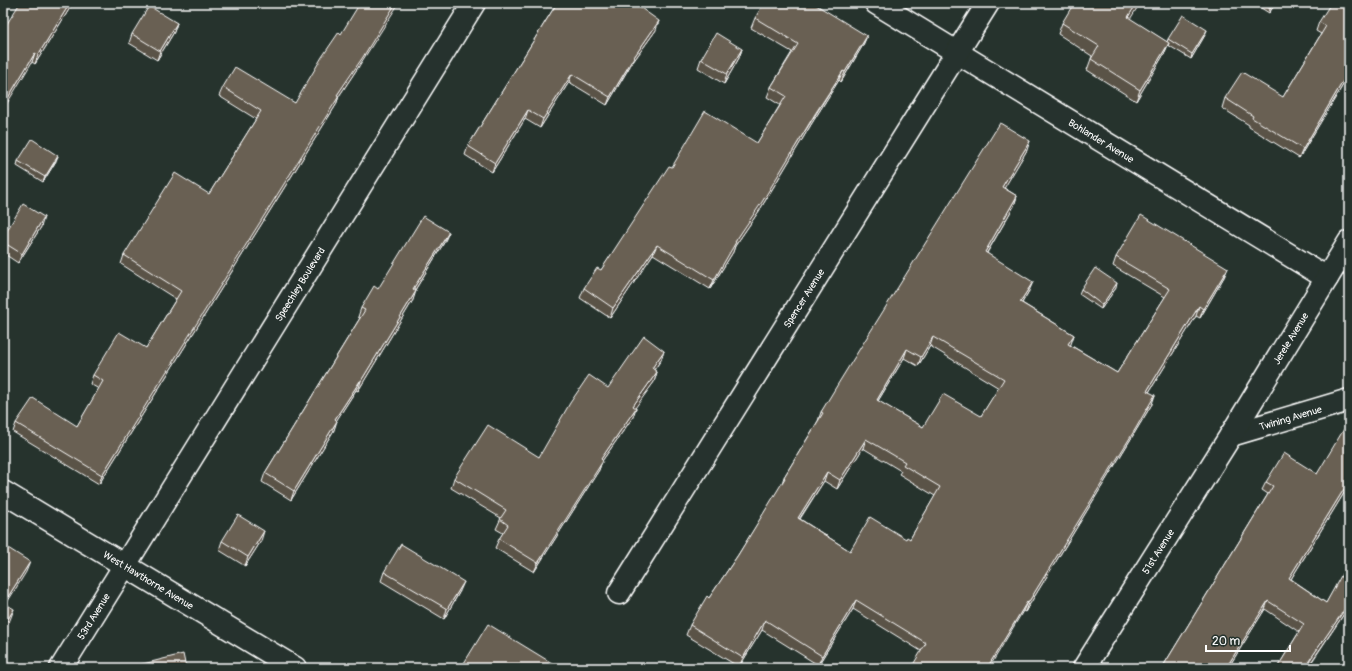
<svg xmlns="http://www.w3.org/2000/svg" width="1352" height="671" font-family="Pangolin,sans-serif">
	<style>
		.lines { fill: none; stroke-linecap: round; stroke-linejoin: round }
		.minor-casing { stroke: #fff; stroke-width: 25 }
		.minor { stroke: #26332d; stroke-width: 22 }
		.wall { fill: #5a5347; stroke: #fff; fill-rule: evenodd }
		.shaded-wall { fill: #4a4339; stroke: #fff }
		.building { fill: #696052; stroke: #fff; fill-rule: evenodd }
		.labels { text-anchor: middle; stroke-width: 3; stroke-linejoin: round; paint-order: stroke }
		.street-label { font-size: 10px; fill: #fff; stroke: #26332d }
	</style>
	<rect width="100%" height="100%" fill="#26332d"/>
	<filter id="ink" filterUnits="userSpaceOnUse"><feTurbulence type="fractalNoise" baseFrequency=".025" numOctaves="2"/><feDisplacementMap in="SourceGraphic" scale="8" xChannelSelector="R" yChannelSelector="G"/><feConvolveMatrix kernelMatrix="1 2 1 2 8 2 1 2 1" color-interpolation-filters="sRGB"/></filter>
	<g filter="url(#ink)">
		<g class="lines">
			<g class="minor-casing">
				<g id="minor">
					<path id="s1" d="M876 3 1327 278"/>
					<path id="s2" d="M1231 435 1349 400"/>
					<path id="s3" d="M3 492 295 668"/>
					<path id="s4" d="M619 593 988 3"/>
					<path id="s5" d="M61 668 474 3"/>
					<path id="s6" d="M1084 668 1231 435 1349 242"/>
				</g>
			</g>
			<use href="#minor" class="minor"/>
		</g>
		<path class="wall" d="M20 3H73L35 64 32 62Z
			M557 3 656 30 630 66 607 105 569 82 540 128 525 119 492 172 465 155 468 146Z
			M1253 3H1276L1269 13Z
			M1349 3V75L1299 158 1249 127V125L1222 108 1225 98 1283 97 1321 34 1316 31 1319 22Z
			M755 18 867 36 863 45 841 82 839 80 812 123 759 211 735 246 733 252 710 289 653 254 610 318 580 298 584 288 601 270 672 167 757 143 780 105 767 97 771 87 792 52 751 28Z
			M1130 19 1167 42 1168 39 1205 35 1191 59 1168 45 1164 54 1136 101 1087 70 1091 59 1092 56 1058 34 1062 23Z
			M177 23 174 32 157 60 129 43 132 34Z
			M742 49 739 58 724 84 698 68 701 59Z
			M359 66 339 96 336 105 99 484 13 432 16 423 77 426 99 389 90 384 93 375 146 348 176 299 121 264 124 255 209 194 256 119 219 96 223 87 295 103Z
			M1027 150 1004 188 1017 196 1014 206 987 253 1029 291 1022 303 1074 335 1070 345 1117 373 1165 297 1113 266 1116 257 1228 268 1224 277 1200 318 1196 316 1149 392 1152 404 1132 437 1025 612 1023 611 921 651 853 609 818 665 762 630 739 667 686 635 690 625 709 598 738 555 781 486 784 477 818 421 821 412ZM930 346 999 388 981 416 923 427 878 401 904 358 918 366ZM863 448 901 471 899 474 935 496 910 539 850 551 800 519 824 481 837 489Z
			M18 161H56L43 182 17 166Z
			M41 227 18 263 3 253V237Z
			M445 241 415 290 413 300 358 391 356 390 336 421 334 430 291 500 262 482 265 473 360 318 358 317 361 308 378 289Z
			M1116 288 1101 309 1079 294 1081 289Z
			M664 351 661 360 654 370 657 372 654 382 635 407 633 417 602 461 599 470 534 572 495 548 499 539 503 533 496 529 501 518 451 488 454 478 539 457 608 388Z
			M1349 432V485L1291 579 1326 603 1349 564V609L1348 608 1311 663 1314 664 1313 668H1277L1299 632 1265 609 1228 668H1162L1268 494 1262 490 1266 482 1317 474Z
			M222 541H261L245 566 219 550Z
			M384 572 460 591 444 619 381 581Z"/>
		<path class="shaded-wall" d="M70 3H73L35 64 38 55Z
			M396 3H399L359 66 339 96 336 105 99 484 102 475 337 95Z
			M1137 3H1140L1124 29 1128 17Z
			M1274 3H1276L1269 13 1270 9Z
			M659 21 656 30 630 66 607 105 610 97 634 57Z
			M177 23 174 32 157 60 160 51Z
			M1207 30 1205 35 1191 59 1192 54Z
			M867 36 863 45 841 82 845 72Z
			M1169 43 1164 54 1136 101 1140 90Z
			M742 49 739 58 724 84 727 74Z
			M35 53 32 62 3 110V106Z
			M843 71 839 80 812 123 759 211 735 246 733 252 710 289 714 280 735 242Z
			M1349 71V75L1299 158 1303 149Z
			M572 74 569 82 540 128 543 119Z
			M528 110 525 119 492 172 495 163Z
			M1030 141 1027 150 999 197 1002 187Z
			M58 156 56 161 43 182 45 177Z
			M1017 196 1014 206 982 261 985 252Z
			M44 217 41 227 18 263 22 254Z
			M449 232 445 241 410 298 413 289Z
			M657 245 653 254 610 318 613 308Z
			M1228 268 1224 277 1200 318 1203 309Z
			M1033 282 1029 291 1017 311 1020 302Z
			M1117 283 1116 288 1101 309 1102 305Z
			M416 291 413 300 358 391 361 381Z
			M1199 306 1196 316 1144 400 1147 391Z
			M1074 335 1071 344 1065 354 1068 344Z
			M933 337 930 346 918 366 921 357Z
			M907 349 904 358 873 409 877 400Z
			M664 351 661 360 648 378 652 368Z
			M657 372 654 382 630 415 633 406Z
			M360 381 356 390 331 429 335 419Z
			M1155 395 1152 404 1132 437 1025 612 1028 603Z
			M636 408 633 417 602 461 599 470 534 572 538 563 601 459Z
			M337 421 334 430 291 500 294 491Z
			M866 439 863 448 837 489 840 480Z
			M827 472 824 481 794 527 798 518Z
			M1349 481V485L1286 587 1289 578Z
			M264 531 261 541 245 566 248 557Z
			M30 562 26 572 3 609 4 603Z
			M464 582 460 591 444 619 447 609Z
			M856 600 853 609 818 665 822 656Z
			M1268 601 1265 609 1228 668H1226Z
			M1027 602 1023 611 989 668H987Z
			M1349 603 1348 608 1307 668 1309 661Z
			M14 609 10 620 3 632V627Z
			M765 620 762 630 739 667 743 658Z"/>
		<path class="building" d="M20 3H70L38 55 35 53 3 106V30Z
			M360 3H396L363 57 337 95 339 96 102 475 16 423 33 398 77 426 103 381 93 375 119 332 146 348 181 291 124 255 175 173 209 194 261 111 223 87 235 67 295 103 322 57 339 32 341 34Z
			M557 3H634L659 21 634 57 610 97 572 74 543 119 528 110 495 163 468 146Z
			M764 3H813L867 36 845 72 843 71 815 114 762 202 735 242H736L714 280 657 245 613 308 584 288 597 268 601 270 669 166 672 167 705 111 757 143 786 96 771 87 798 44 755 18Z
			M1074 3H1137L1128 17 1169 43 1140 90 1091 59 1099 46 1062 23Z
			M1262 3H1274L1270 9Z
			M1331 3H1349V71L1303 149 1252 118 1253 116 1225 98 1242 72 1283 97 1326 26 1319 22Z
			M149 6 177 23 160 51 132 34Z
			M1183 15 1207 30 1192 54 1168 39Z
			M716 33 742 49 727 74 701 59Z
			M1000 123 1030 141 1002 187 1017 196 985 252 1033 282 1020 302 1074 335 1068 344 1117 373 1170 289 1116 257 1141 215 1228 268 1203 309 1199 306 1147 391 1155 395 1136 428 1028 603 1027 602 987 668H911L926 643 856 600 822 656 765 620 743 658 690 625 707 596 709 598 738 555 785 478 784 477 823 413 821 412 841 379ZM933 337 1004 379 981 416 943 394 923 427 877 400 907 349 921 357ZM866 439 905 462 903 465 940 487 910 539 907 537 906 539 870 517 850 551 798 518 827 472 840 480Z
			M32 139 58 156 45 177 18 161Z
			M23 204 44 217 22 254 3 242V237Z
			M423 216 449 232 413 289 416 291 361 381H360L335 419 337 421 294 491 265 473 365 310 361 308 374 286 378 289Z
			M1095 268 1117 283 1102 305 1081 289Z
			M644 336 664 351 652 368 657 372 633 406 636 408 601 459 603 461 538 563 499 539 508 525 500 519 506 510 454 478 488 425 539 457 570 403 589 375 608 388Z
			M1344 429 1349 432V481L1289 578 1326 603 1348 563 1349 564V603L1309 661 1314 664 1312 668H1277L1304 624 1268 601 1226 668H1162L1273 486 1266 482 1284 453 1317 474Z
			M238 515 264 531 248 557 222 541Z
			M401 544 464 582 447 609 384 572Z
			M8 548 30 562 4 603 14 609 3 627V557Z
			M488 624 560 668H461Z
			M183 654 186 668H127Z"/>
	</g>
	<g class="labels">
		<g class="street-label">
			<text dy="4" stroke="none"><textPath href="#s1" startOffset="264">Bohlander Avenue</textPath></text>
			<text dy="4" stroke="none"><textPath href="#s5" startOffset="452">Speechley Boulevard</textPath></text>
			<text dy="4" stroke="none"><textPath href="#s4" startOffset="348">Spencer Avenue</textPath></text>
			<text dy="4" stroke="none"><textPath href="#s6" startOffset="389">Jerele Avenue</textPath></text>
			<text dy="4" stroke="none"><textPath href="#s2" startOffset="62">Twining Avenue</textPath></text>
			<text dy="4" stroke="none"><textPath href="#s6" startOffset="138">51st Avenue</textPath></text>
			<text dy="4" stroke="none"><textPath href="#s3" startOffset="170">West Hawthorne Avenue</textPath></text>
			<text dy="4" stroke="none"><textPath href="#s5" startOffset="61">53rd Avenue</textPath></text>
		</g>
	</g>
	<rect width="1352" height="671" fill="none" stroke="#26332d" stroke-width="16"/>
	<rect x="8" y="8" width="1336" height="655" fill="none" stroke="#fff" stroke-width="1.5" filter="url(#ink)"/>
	<path d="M1206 645v6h84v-6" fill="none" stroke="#ffffff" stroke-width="2"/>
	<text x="1212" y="645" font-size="12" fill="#ffffff" stroke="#26332d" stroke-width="3" paint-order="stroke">20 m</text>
</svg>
